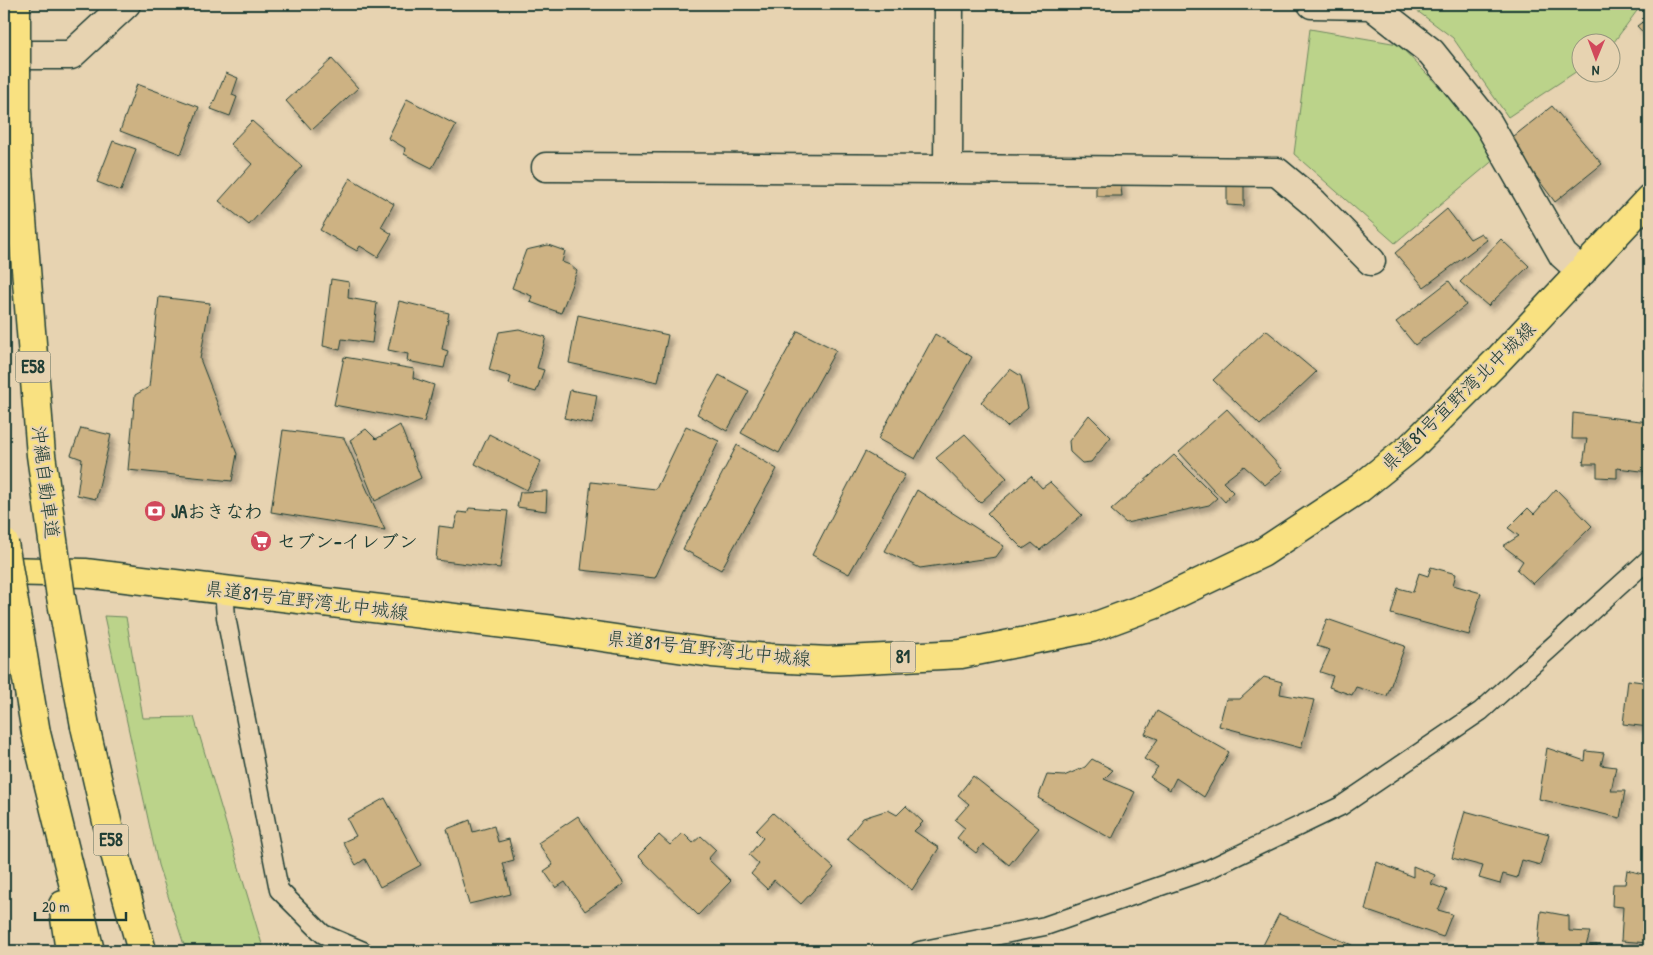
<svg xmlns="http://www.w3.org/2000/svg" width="1653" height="955" font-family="'Patrick Hand','Klee One',sans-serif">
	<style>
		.green { fill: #bbd38a; stroke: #6d885f }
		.building { fill: #cdb283; stroke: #1f3d34; filter: url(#shadow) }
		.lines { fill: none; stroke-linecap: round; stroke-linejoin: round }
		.service-casing { stroke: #1f3d34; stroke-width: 21 }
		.minor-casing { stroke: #1f3d34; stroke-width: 31 }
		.primary-casing { stroke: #1f3d34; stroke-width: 31 }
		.motorway-casing { stroke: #1f3d34; stroke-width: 31 }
		.service { stroke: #e7d3b1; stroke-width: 18 }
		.minor { stroke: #e7d3b1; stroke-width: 28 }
		.primary { stroke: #f9e181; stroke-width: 28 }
		.motorway { stroke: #f9e181; stroke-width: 28 }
		.motorway-bridge-casing { stroke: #1f3d34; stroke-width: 31; stroke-linecap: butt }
		.motorway-bridge { stroke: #f9e181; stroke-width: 28 }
		.labels { text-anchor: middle; stroke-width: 4; stroke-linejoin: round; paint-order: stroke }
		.shield { fill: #e7d3b1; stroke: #5b6a5a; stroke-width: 1 }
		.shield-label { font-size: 18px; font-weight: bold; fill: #1f3d34 }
		.street-label { font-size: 19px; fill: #1f3d34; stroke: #e7d3b1 }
		.poi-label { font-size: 19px; font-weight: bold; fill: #1f3d34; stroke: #e7d3b1; text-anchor: start }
	</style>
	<defs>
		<filter id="shadow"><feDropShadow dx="4.5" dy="4.5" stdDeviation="2.5" flood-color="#0004"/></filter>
	</defs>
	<rect width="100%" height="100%" fill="#e7d3b1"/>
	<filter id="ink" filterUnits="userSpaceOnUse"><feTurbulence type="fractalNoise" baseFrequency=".02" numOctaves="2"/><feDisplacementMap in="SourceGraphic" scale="10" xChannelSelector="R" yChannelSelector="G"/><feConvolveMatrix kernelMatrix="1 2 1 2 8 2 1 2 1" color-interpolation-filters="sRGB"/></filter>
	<g filter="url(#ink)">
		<path class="green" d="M1408 4H1642L1611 46 1610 42H1580V69L1508 117 1453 38Z
			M1310 29 1398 44 1451 99 1496 158 1395 243 1294 154Z
			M104 616 126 617 143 718 194 717 264 951H186L158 865Z"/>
		<path class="building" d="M1649 17V39L1637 26Z
			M332 59 358 88 312 130 286 101Z
			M226 73 238 78 232 95 237 97 230 116 211 109Z
			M137 84 199 107 181 154 120 131Z
			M407 99 456 125 432 168 404 154 405 148 388 138Z
			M1552 106 1602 164 1555 202 1509 140Z
			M252 121 302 166 249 225 219 201 252 164 230 144Z
			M113 141 136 149 121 191 97 182Z
			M350 178 394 204 381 227 392 234 378 257 360 246 357 251 320 230Z
			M1096 179 1120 180 1122 196H1096Z
			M1227 181 1244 182V206L1227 205Z
			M1447 209 1470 239 1481 233 1487 240 1424 287 1395 253Z
			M1501 239 1529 266 1488 306 1460 282Z
			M548 245 565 251 562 262 570 265 577 271 561 313 530 302 532 296 512 288 526 250Z
			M331 279 349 282 348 298 377 303 372 343 342 339 340 350 323 346Z
			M1449 281 1466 305 1415 345 1396 322Z
			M159 297 210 303 200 359 237 454 232 481 128 470 135 395 149 387Z
			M399 301 449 313 442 349 448 351 444 368 407 361 408 354 388 350Z
			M578 315 668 335 658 382 569 363Z
			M519 329 546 337 537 368 544 370 536 392 509 384 511 377 489 370 499 332Z
			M1266 330 1316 372 1260 425 1213 380Z
			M798 331 836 350 779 453 741 433Z
			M935 334 972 357 915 459 878 439Z
			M344 357 414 369 413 378 434 385 424 422 334 405Z
			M1645 363 1649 364V392L1642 391Z
			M1010 369 1021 376 1028 408 1007 427 981 402Z
			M719 375 749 391 727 431 697 414Z
			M570 390 597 395 592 424 564 418Z
			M1227 409 1283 470 1265 485 1244 466 1223 482 1233 492 1225 502 1179 452Z
			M1573 413 1649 422V472L1617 468V478L1597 477V464H1583L1587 439H1572Z
			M1089 415 1111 437 1091 462 1082 463 1070 452 1069 441Z
			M400 425 421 478 375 501 350 440 366 429 376 439Z
			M686 426 719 441 655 578 581 570 591 482 656 489Z
			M81 428 111 435 96 499 77 495 82 459 71 455Z
			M283 430 344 438 385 530 271 512Z
			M489 434 541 461 527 490 475 464Z
			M965 434 1007 478 980 503 936 458Z
			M737 445 777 469 721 570 683 549Z
			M865 452 905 475 849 574 812 555Z
			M1174 455 1217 498 1209 505 1126 523 1111 510Z
			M1031 476 1042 488 1050 482 1082 515 1040 550 1032 543 1023 549 987 513Z
			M1556 489 1592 526 1533 584 1517 570 1523 561 1503 546 1519 536 1508 528 1528 508 1534 514Z
			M917 490 1004 546 996 557 920 568 885 551Z
			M547 491 546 511 517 507 520 492Z
			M469 508 508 511 500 568 436 560 439 526 454 528 458 512 467 513Z
			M1431 567 1456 574 1453 585 1481 593 1469 635 1391 614 1398 588 1413 592 1419 573 1428 576Z
			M1327 619 1405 646 1387 696 1356 687 1352 695 1329 687 1333 676 1320 672 1330 650 1317 646Z
			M1264 677 1282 682 1280 694 1314 700 1301 748 1219 726 1226 699H1240Z
			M1628 680 1649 683V727L1623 724Z
			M1157 711 1229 752 1204 797 1176 778 1170 790 1150 777 1158 767 1144 759 1158 739 1145 734Z
			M1547 748 1585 761 1586 751 1604 753 1601 765 1616 767 1611 791H1625L1620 818 1539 799Z
			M1092 759 1113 770 1104 779 1135 792 1112 839 1038 798 1047 775 1064 776 1085 767Z
			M973 776 1039 828 1009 865 983 844 976 853 957 838 965 828 955 820 969 804 958 795Z
			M385 798 421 865 380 887 365 859 356 865 343 842 356 836 347 819Z
			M906 806 923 822 914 831 939 848 912 890 847 838 863 818 888 810 897 815Z
			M1465 811 1549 834 1540 865 1522 860 1517 878 1503 874 1500 884 1479 878 1483 866 1452 858Z
			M773 813 834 868 801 904 774 880 767 889 751 874 759 864 749 855 763 838 756 831Z
			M578 816 624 884 585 911 565 882 556 888 544 871 553 865 538 843Z
			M470 820 473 832 494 826 498 842 509 839 514 860 503 863 511 894 469 904 447 829Z
			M683 833 693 843 701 836 716 850 708 859 731 881 698 915 638 856 659 835 670 845Z
			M1649 860V943L1621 941 1623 907 1612 906 1613 884H1625L1627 870 1647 875Z
			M1377 862 1413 877V866L1435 875 1431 884 1447 890 1438 910 1452 914 1443 937 1365 910Z
			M1541 911 1569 916V931L1590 932 1586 946 1597 945V951H1537Z
			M1279 914 1352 945 1350 951H1260Z"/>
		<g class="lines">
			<g class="service-casing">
				<path id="service" d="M224 591 226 617 279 890 323 934 363 951
					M919 951 1045 926 1207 870 1341 806 1481 711 1649 559"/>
			</g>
			<g class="minor-casing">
				<path id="minor" d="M1312 4 1371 5 1431 52 1488 123 1563 255 1582 272
					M4 55H71L126 4
					M546 167 948 169 949 4
					M948 169 1277 172 1314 203 1371 261"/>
			</g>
			<g class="primary-casing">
				<path id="primary" d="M4 571 85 573 554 630 712 653 770 658 828 661 961 654 1091 628 1153 605 1262 553 1360 488 1411 447 1498 360 1649 199"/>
			</g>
			<g class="motorway-casing">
				<path id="motorway" d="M85 726 111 839 142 951
					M36 733 90 951
					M63 905 70 951"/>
			</g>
			<use href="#service" class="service"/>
			<use href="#minor" class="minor"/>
			<use href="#primary" class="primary"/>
			<use href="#motorway" class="motorway"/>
			<g class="motorway-bridge-casing">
				<path id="motorway-bridge" d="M16 4V145L41 455 61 597 85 726
					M4 543 36 733"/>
			</g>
			<use href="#motorway-bridge" class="motorway-bridge"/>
		</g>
	</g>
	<defs>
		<g id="bank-disc" transform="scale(1.125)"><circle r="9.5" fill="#d1495b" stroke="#e7d3b1"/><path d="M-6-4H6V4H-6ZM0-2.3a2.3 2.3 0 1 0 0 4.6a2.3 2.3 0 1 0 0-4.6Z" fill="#fff"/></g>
		<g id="supermarket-disc" transform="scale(1.125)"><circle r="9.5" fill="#d1495b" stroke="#e7d3b1"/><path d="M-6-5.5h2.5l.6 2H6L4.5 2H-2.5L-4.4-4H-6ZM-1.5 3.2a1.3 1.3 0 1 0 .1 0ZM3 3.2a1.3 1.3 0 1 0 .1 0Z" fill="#fff"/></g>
	</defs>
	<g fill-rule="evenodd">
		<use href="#bank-disc" x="155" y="511"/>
		<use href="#supermarket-disc" x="261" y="541"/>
	</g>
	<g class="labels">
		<g class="shield">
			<rect x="15.5" y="351.5" width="35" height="31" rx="4"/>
			<rect x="890.5" y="641.5" width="25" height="31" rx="4"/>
			<rect x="93.5" y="824.5" width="35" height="31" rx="4"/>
		</g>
		<g class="shield-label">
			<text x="33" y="373">E58</text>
			<text x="903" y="663">81</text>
			<text x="111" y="846">E58</text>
		</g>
		<g class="street-label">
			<text transform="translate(1458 396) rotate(-44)" y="7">県道81号宜野湾北中城線</text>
			<text transform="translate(46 482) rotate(83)" y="7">沖縄自動車道</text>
			<text transform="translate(307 600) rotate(7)" y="7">県道81号宜野湾北中城線</text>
			<text transform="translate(709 648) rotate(6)" y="7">県道81号宜野湾北中城線</text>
		</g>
		<g class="poi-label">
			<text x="171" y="518">JAおきなわ</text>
			<text x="277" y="548">セブン-イレブン</text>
		</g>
	</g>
	<rect width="1653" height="955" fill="none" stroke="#e7d3b1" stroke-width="20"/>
	<rect x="10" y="10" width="1633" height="935" fill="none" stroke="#1f3d34" stroke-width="2" filter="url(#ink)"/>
	<g transform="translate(1596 58) rotate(181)"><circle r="24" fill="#e7d3b1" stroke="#97977f"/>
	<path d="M0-4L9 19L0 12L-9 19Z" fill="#d1495b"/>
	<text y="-8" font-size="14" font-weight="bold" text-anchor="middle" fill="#1f3d34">N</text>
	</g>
	<path d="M35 912v8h91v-8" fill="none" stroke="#1f3d34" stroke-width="2.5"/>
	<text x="42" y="912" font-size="15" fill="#1f3d34" stroke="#e7d3b1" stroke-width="4" paint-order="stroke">20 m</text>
</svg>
